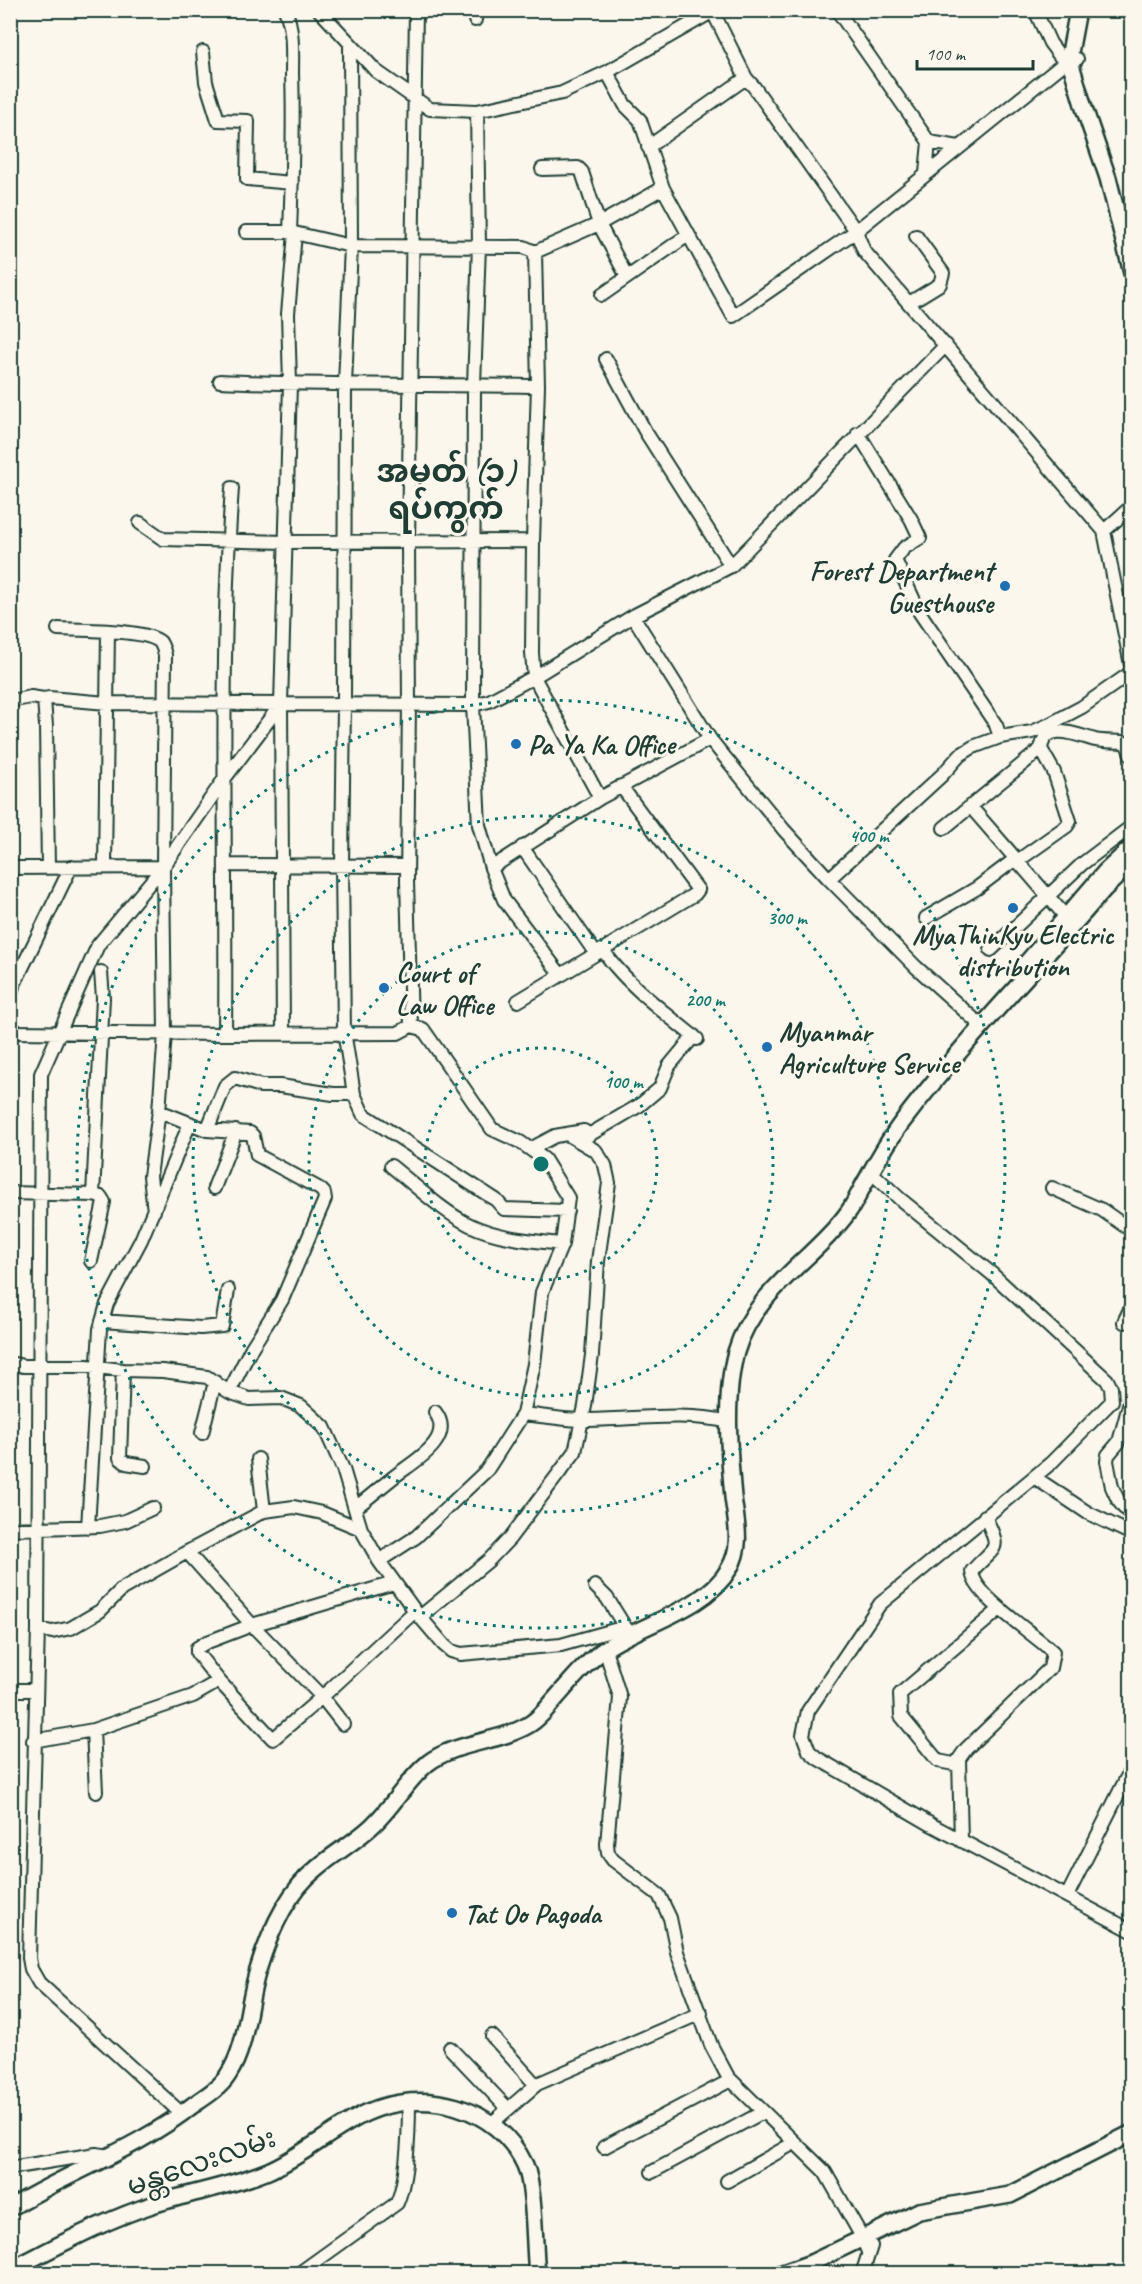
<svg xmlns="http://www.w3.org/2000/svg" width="1142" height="2284" font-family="Caveat,'Noto Sans Myanmar',sans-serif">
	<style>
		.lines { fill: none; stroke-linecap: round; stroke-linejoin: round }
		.minor-casing { stroke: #1f3d34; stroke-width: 16 }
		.major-casing { stroke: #1f3d34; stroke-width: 20 }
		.minor { stroke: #fbf7ec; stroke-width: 12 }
		.major { stroke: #fbf7ec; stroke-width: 15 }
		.ring { fill: none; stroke: #0f766e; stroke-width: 3; stroke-dasharray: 3 6 }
		.poi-dot { fill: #1f6fb2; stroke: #fbf7ec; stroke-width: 2 }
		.labels { text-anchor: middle; stroke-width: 6; stroke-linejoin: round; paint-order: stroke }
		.poi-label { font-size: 28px; font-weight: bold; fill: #1f3d34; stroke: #fbf7ec; text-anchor: start }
		.street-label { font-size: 28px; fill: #1f3d34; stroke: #fbf7ec }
		.quarter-label { font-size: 32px; font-weight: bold; fill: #1f3d34; stroke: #fbf7ec }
		.centre { fill: #0f766e; stroke: #fbf7ec; stroke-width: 3 }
		.ring-label { font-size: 18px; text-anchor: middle; font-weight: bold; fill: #0f766e; stroke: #fbf7ec; stroke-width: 6; stroke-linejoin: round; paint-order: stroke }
	</style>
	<rect width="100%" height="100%" fill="#fbf7ec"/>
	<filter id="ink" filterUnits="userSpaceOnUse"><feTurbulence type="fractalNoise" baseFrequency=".0167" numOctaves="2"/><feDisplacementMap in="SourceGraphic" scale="12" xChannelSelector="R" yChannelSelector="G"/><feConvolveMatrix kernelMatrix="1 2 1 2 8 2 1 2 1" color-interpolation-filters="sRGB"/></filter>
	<g filter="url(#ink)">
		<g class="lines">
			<g class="minor-casing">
				<path id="minor" d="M285 10C294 29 292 54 292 74 294 127 292 180 290 232L351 246 524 247 535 252 538 386 533 541 532 653 534 677 600 798
					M319 10 376 71 430 109 477 111 562 93 607 72 715 10
					M837 10 929 142
					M1035 10 1050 43 1065 63
					M475 20 476 10
					M350 44 351 246 345 384 344 704 342 866 344 1031 354 1094 363 1114 496 1200 504 1209 567 1211
					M203 52 206 82 218 120 248 121 247 179 292 183
					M1077 59 1062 65 856 231 864 251 1104 531
					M607 72 625 105 640 120 663 188 733 316 856 231 754 87 746 78 712 10
					M477 111 479 245 474 385 473 705 479 825 491 868 504 900 560 974
					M648 147 746 78
					M542 169 578 168 582 172 599 224 627 277
					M926 173 929 142 959 147
					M246 232H290
					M535 252 599 224 663 188
					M602 295 688 235
					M909 303 940 284 943 273 916 236
					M606 359 645 431 731 566
					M220 381C326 386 432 384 538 386
					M858 433 911 519 920 538 904 548 895 560 920 613 996 725 1000 737
					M1132 506 1104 531 1132 670
					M140 523 163 539 285 542 533 541
					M633 616 710 739 784 830 829 879 916 967 976 1021
					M58 629C78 630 147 629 160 642 162 645 164 651 165 655L163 867 165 1034 159 1111 150 1176 154 1211
					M10 701 31 697 44 699
					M970 806 1066 917
					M944 828 1041 749
					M522 847 596 954
					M1016 862 1067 826 1070 821 1054 772 1041 749C1045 720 1077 735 1095 740 1104 742 1114 741 1123 742L1127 744 1132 757
					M226 865 407 866
					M48 867 46 726 44 699 49 698 107 703 281 704
					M105 867 108 631
					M10 868 163 867
					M491 868 600 798 710 739
					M829 879 942 775 960 755 973 747 1000 737 1032 732 1048 725 1082 707 1132 672
					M926 918 977 888 1014 860
					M603 950C624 982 667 1015 697 1039
					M991 950 1082 864 1132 826
					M10 993 71 867
					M518 1001 695 894 698 890 621 786
					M10 1032 225 1034 398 1033 411 1026 407 881 409 705 408 543 416 10
					M283 1033 281 704 290 384 288 314 295 233
					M225 1034C227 852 219 669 232 488
					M159 1111 207 1130 225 1086 235 1078 261 1086H280L333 1094H354
					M207 1130 250 1133 253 1136 257 1155 320 1189 324 1193 325 1199 282 1300 252 1347 229 1392
					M530 1149 555 1136 584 1131 589 1135 640 1105 660 1088 669 1066 694 1036
					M391 1166C415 1185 443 1212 470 1225 497 1238 532 1241 562 1244
					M871 1172 900 1199 992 1274 1107 1380 1111 1388 1112 1401 1051 1463 880 1604 808 1711 803 1735 809 1751 817 1758 932 1825 1132 1931
					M214 1188 236 1131
					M1052 1188 1102 1210 1132 1231
					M10 1193 93 1195 101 1197 104 1202 91 1261
					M93 1195 103 998 101 972
					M102 1321 201 1328 222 1326 228 1290
					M1124 1322 1132 1305
					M10 1363 23 1366H87L123 1370 163 1371 207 1377 229 1392 249 1399 281 1398 301 1406 324 1427 343 1469 361 1529
					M123 1370 120 1458 126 1463 145 1466
					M1132 1394 1119 1442 1108 1455 1107 1461 1112 1487 1118 1500 1124 1508 1132 1513
					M523 1414C543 1416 564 1420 584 1420 631 1420 682 1411 729 1422
					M202 1433 215 1382
					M258 1459 264 1511
					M1034 1477 1088 1513 1132 1534
					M355 1508C370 1497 384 1484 399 1473 417 1460 455 1438 435 1412
					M88 1527 100 1329 107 1304 141 1240 190 1123
					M10 1529 100 1526 125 1521 153 1508
					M187 1552 252 1625 322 1697 343 1724
					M379 1561 416 1537 487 1470 523 1414 534 1364 542 1292 562 1244 568 1198 544 1159 520 1142 492 1129 423 1029 411 1026
					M595 1586 607 1598 625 1627
					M420 1617 489 1560 510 1538 575 1452 585 1406 592 1355 598 1261 609 1183 605 1165 596 1151 567 1134
					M38 1629 52 1632 71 1628 100 1611 122 1589 187 1552 264 1511 294 1507 322 1513 361 1529 379 1561 415 1611 444 1645 451 1651 461 1654 561 1645 625 1627 631 1634
					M605 1649 620 1697 607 1844 608 1853 613 1860 659 1895 670 1918 677 1952 711 2045 728 2077 825 2172 862 2237 868 2252
					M219 1681 197 1653V1648L205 1643 252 1625 394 1583
					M10 1690H35
					M93 1730 96 1792
					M33 1741 93 1730 193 1696 219 1681 273 1739 322 1697 415 1611
					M959 1765 938 1761 901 1716 900 1694 1000 1609
					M961 1841 959 1759 966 1749 1050 1668 1053 1652C1034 1633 973 1596 972 1571 996 1544 1002 1553 985 1516
					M1067 1896 1132 1767
					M492 2036 536 2085
					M450 2048 508 2109
					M182 2114 39 1983 31 1969 29 1958 38 1629 41 1074 98 945 163 867 225 778 281 704 473 705 489 701 534 677 633 616 731 566 946 345
					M491 2124 537 2084 701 2013
					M604 2147 731 2080
					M10 2168 96 2154 110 2156
					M652 2172 763 2112
					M727 2181 794 2143
					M298 2274 397 2203C408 2178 409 2129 409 2101
					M862 2274 871 2246"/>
			</g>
			<g class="major-casing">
				<path id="major" d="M1078 10 1069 58 1084 108 1108 178 1132 273
					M1023 967 1106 871 1132 847
					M10 2208C70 2171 138 2149 193 2105 205 2097 220 2088 228 2075 248 2045 247 2004 258 1970 269 1934 286 1893 316 1869 334 1853 357 1841 374 1824 394 1805 407 1780 428 1763 457 1741 499 1743 530 1724 541 1717 548 1707 556 1698 572 1680 588 1660 608 1647 646 1622 706 1609 729 1569 743 1546 736 1522 733 1497 729 1453 724 1395 736 1352 754 1290 814 1260 849 1211 856 1201 861 1189 867 1179 879 1157 891 1136 906 1117 967 1037 1039 966 1104 889L1132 862
					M10 2270C58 2246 104 2220 155 2204 192 2192 232 2186 268 2171 303 2156 332 2129 366 2113 423 2087 497 2105 525 2165 535 2188 534 2247 537 2274
					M780 2274 811 2263 919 2211 1010 2195 1132 2133"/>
			</g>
			<use href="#minor" class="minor"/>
			<use href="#major" class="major"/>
		</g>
	</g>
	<g class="ring">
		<circle cx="541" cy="1164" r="116"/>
		<circle cx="541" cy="1164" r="232"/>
		<circle cx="541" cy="1164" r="348"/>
		<circle cx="541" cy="1164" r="464"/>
	</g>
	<g class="poi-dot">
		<circle cx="1005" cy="586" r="6"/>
		<circle cx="516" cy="744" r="6"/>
		<circle cx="1013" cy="908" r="6"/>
		<circle cx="384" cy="988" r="6"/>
		<circle cx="767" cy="1047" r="6"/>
		<circle cx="452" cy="1913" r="6"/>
	</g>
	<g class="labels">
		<g class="poi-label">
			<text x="993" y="580" text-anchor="end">Forest Department<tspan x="993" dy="32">Guesthouse</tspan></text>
			<text x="528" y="754">Pa Ya Ka Office</text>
			<text x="1013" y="944" text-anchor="middle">MyaThinKyu Electric<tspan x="1013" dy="32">distribution</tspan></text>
			<text x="396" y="982">Court of<tspan x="396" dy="32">Law Office</tspan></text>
			<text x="779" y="1041">Myanmar<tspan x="779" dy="32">Agriculture Service</tspan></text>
			<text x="464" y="1923">Tat Oo Pagoda</text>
		</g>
		<g class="street-label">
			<text transform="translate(201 2161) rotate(-19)" y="10">မန္တလေးလမ်း</text>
		</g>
		<g class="quarter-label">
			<text x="446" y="482">အမှတ် (၁)<tspan x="446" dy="37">ရပ်ကွက်</tspan></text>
		</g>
	</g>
	<circle cx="541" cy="1164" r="9" class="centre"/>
	<g class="ring-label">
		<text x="869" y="842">400 m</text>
		<text x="787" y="924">300 m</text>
		<text x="705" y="1006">200 m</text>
		<text x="623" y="1088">100 m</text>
	</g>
	<rect width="1142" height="2284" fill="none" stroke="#fbf7ec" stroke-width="36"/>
	<rect x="18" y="18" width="1106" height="2248" fill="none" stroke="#1f3d34" stroke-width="2" filter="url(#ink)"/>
	<path d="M917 60v9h116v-9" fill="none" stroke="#1f3d34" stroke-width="3"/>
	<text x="926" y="60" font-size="18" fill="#1f3d34" stroke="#fbf7ec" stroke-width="4.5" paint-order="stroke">100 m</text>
</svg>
